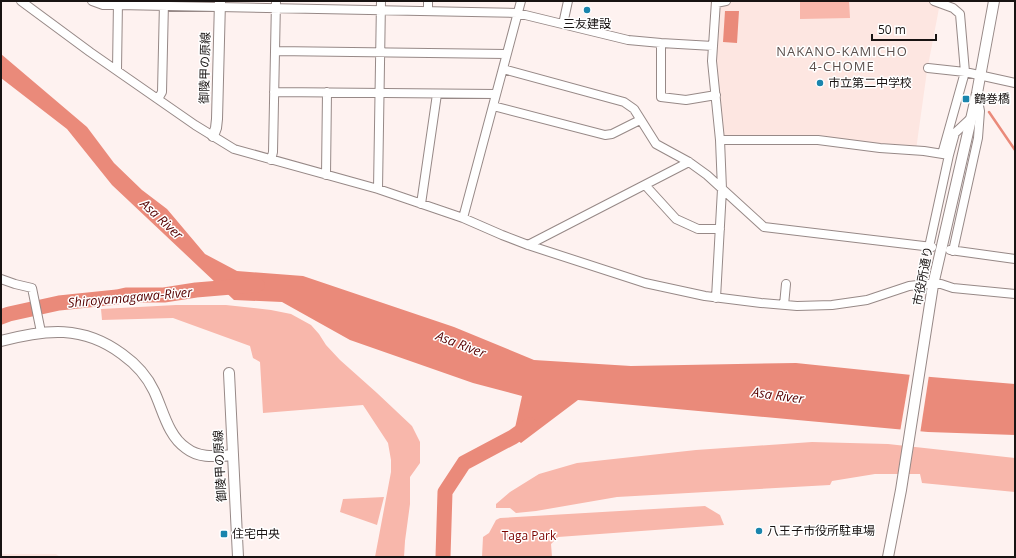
<svg xmlns="http://www.w3.org/2000/svg" width="1016" height="558" font-family="'Open Sans','Noto Sans JP',sans-serif">
	<style>
		.built { fill: #fde6e1 }
		.green { fill: #f8b7ab }
		.water { fill: #ea8a7a }
		.pier { fill: #fef2f0 }
		.lines { fill: none; stroke-linecap: round; stroke-linejoin: round }
		.stream { stroke: #ea8a7a; stroke-width: 2.5 }
		.river { stroke: #ea8a7a; stroke-width: 15 }
		.minor-casing { stroke: #978987; stroke-width: 10 }
		.tertiary-casing { stroke: #978987; stroke-width: 12 }
		.minor { stroke: #fff; stroke-width: 8 }
		.tertiary { stroke: #fff; stroke-width: 10 }
		.poi-dot { fill: #1a85ad; stroke: #fff; stroke-width: 1.5 }
		.labels { text-anchor: middle; stroke-width: 3; stroke-linejoin: round; paint-order: stroke }
		.poi-label { font-size: 12px; fill: #181312; stroke: #fff; text-anchor: start }
		.street-label { font-size: 12px; fill: #181312; stroke: #fff }
		.park-label { font-size: 12px; fill: #7c0300; stroke: #fff }
		.neighbourhood-label { font-size: 13px; letter-spacing: 1px; fill: #5c504d; stroke: #fff }
		.water-label { font-size: 13px; font-style: italic; fill: #570000; stroke: #fff }
	</style>
	<rect width="100%" height="100%" fill="#fef2f0"/>
	<path class="built" d="M726 1H934L940 3 927 71 916 150 818 140H720L712 61 716 3Z
		M1 554H56L60 557H1Z"/>
	<path class="green" d="M800 1H849L850 18 800 19Z
		M176 305H226L271 310 291 314 311 325 319 334 326 345 340 360 377 393 412 426 420 442V463L410 477V504L405 541 404 557H375L391 472V460L388 443 363 405 263 413 260 362 253 358 250 346 173 318 102 320 101 309Z
		M812 442 888 444 1015 458V492L922 483 920 474H875L832 481 830 485 617 497 536 511 516 513 510 508H496V504L510 492 539 474 577 463 696 450Z
		M384 497 377 525 340 512 343 499Z
		M705 506 720 515 724 525 558 537 551 544 552 557H482L483 537 489 533 496 520 500 518Z"/>
	<path class="water" d="M725 11H739L737 43 723 42Z
		M1 54 87 127 114 163 142 190 167 209 205 254 237 271 303 276 454 327 534 360 631 366 796 363 931 377 1015 384V435L928 432 578 400 521 443 513 437 522 396 473 383 350 340 282 302 234 300 112 185 67 129 1 78Z"/>
	<path class="pier" d="M910 373 929 375 920 434 900 432Z"/>
	<g class="lines">
		<path class="stream" d="M989 112 1015 150"/>
		<path class="river" d="M1 317 9 314 59 303 117 297 126 295H164L196 290 257 285
			M443 557 445 492 464 463 513 437 530 425"/>
		<g class="minor-casing">
			<path id="minor" d="M21 1 90 52 195 125 234 149 378 189 463 218 502 235 528 245 645 283 705 296 761 303 797 306 832 305 867 300 909 286 926 284H941L953 288 1015 294
				M92 1 103 5H118L517 13 628 40 661 43 713 46
				M934 1 953 8 960 14 965 72 942 154
				M716 3 726 1
				M428 11V1
				M563 24 568 1
				M661 43V97L686 100 716 95
				M275 51 506 54
				M928 68 965 72 1015 83
				M503 69 624 102 634 109 656 144 689 162 707 175 764 227 932 247
				M117 70 118 1
				M274 92 496 94
				M158 99 162 92 164 2
				M493 106 605 135 612 134 640 120
				M720 140H818L880 148 924 151 949 155
				M271 160 273 152 276 1
				M326 175 327 92
				M645 185 676 219 698 229H720
				M378 189 381 1
				M421 204 437 94
				M463 218 521 1
				M528 245 689 162
				M929 247 949 155 955 133 970 119
				M950 250 1015 259
				M953 251 978 138 980 111 977 96
				M1 279 15 284 32 288 41 332
				M716 298 722 189 720 140 712 61 716 1
				M784 305 786 284"/>
		</g>
		<g class="tertiary-casing">
			<path id="tertiary" d="M213 136 216 128 217 119 220 1
				M1 341C46 329 83 325 122 354 136 364 147 376 154 391 163 410 168 436 186 448 200 459 217 456 233 455
				M229 373 238 557
				M888 557 901 490 933 285 977 93 994 1"/>
		</g>
		<use href="#minor" class="minor"/>
		<use href="#tertiary" class="tertiary"/>
	</g>
	<g class="poi-dot">
		<circle cx="587" cy="10" r="4"/>
		<circle cx="820" cy="83" r="4"/>
		<rect x="962" y="95" width="8" height="8" rx="2"/>
		<circle cx="759" cy="531" r="4"/>
		<rect x="220" y="530" width="8" height="8" rx="2"/>
	</g>
	<g class="labels">
		<g class="poi-label">
			<text x="587" y="28" text-anchor="middle">三友建設</text>
			<text x="828" y="87">市立第二中学校</text>
			<text x="974" y="103">鶴巻橋</text>
			<text x="767" y="535">八王子市役所駐車場</text>
			<text x="232" y="538">住宅中央</text>
		</g>
		<g class="street-label">
			<text transform="translate(205 68) rotate(-89)" y="4">御陵甲の原線</text>
			<text transform="translate(923 276) rotate(-79)" y="4">市役所通り</text>
			<text transform="translate(220 466) rotate(-93)" y="4">御陵甲の原線</text>
		</g>
		<g class="park-label">
			<text x="529" y="540">Taga Park</text>
		</g>
		<g class="neighbourhood-label">
			<text x="842" y="56">NAKANO-KAMICHO<tspan x="842" dy="15">4-CHOME</tspan></text>
		</g>
		<g class="water-label">
			<text transform="translate(162 219) rotate(43)" y="5">Asa River</text>
			<text transform="translate(130 297) rotate(-5)" y="5">Shiroyamagawa-River</text>
			<text transform="translate(461 344) rotate(21)" y="5">Asa River</text>
			<text transform="translate(778 395) rotate(8)" y="5">Asa River</text>
		</g>
	</g>
	<rect width="1016" height="558" fill="none" stroke="#181312" stroke-width="4"/>
	<path d="M872 34v6h64v-6" fill="none" stroke="#181312" stroke-width="2"/>
	<text x="878" y="34" font-size="12" fill="#181312" stroke="#ffffff" stroke-width="3" paint-order="stroke">50 m</text>
</svg>
